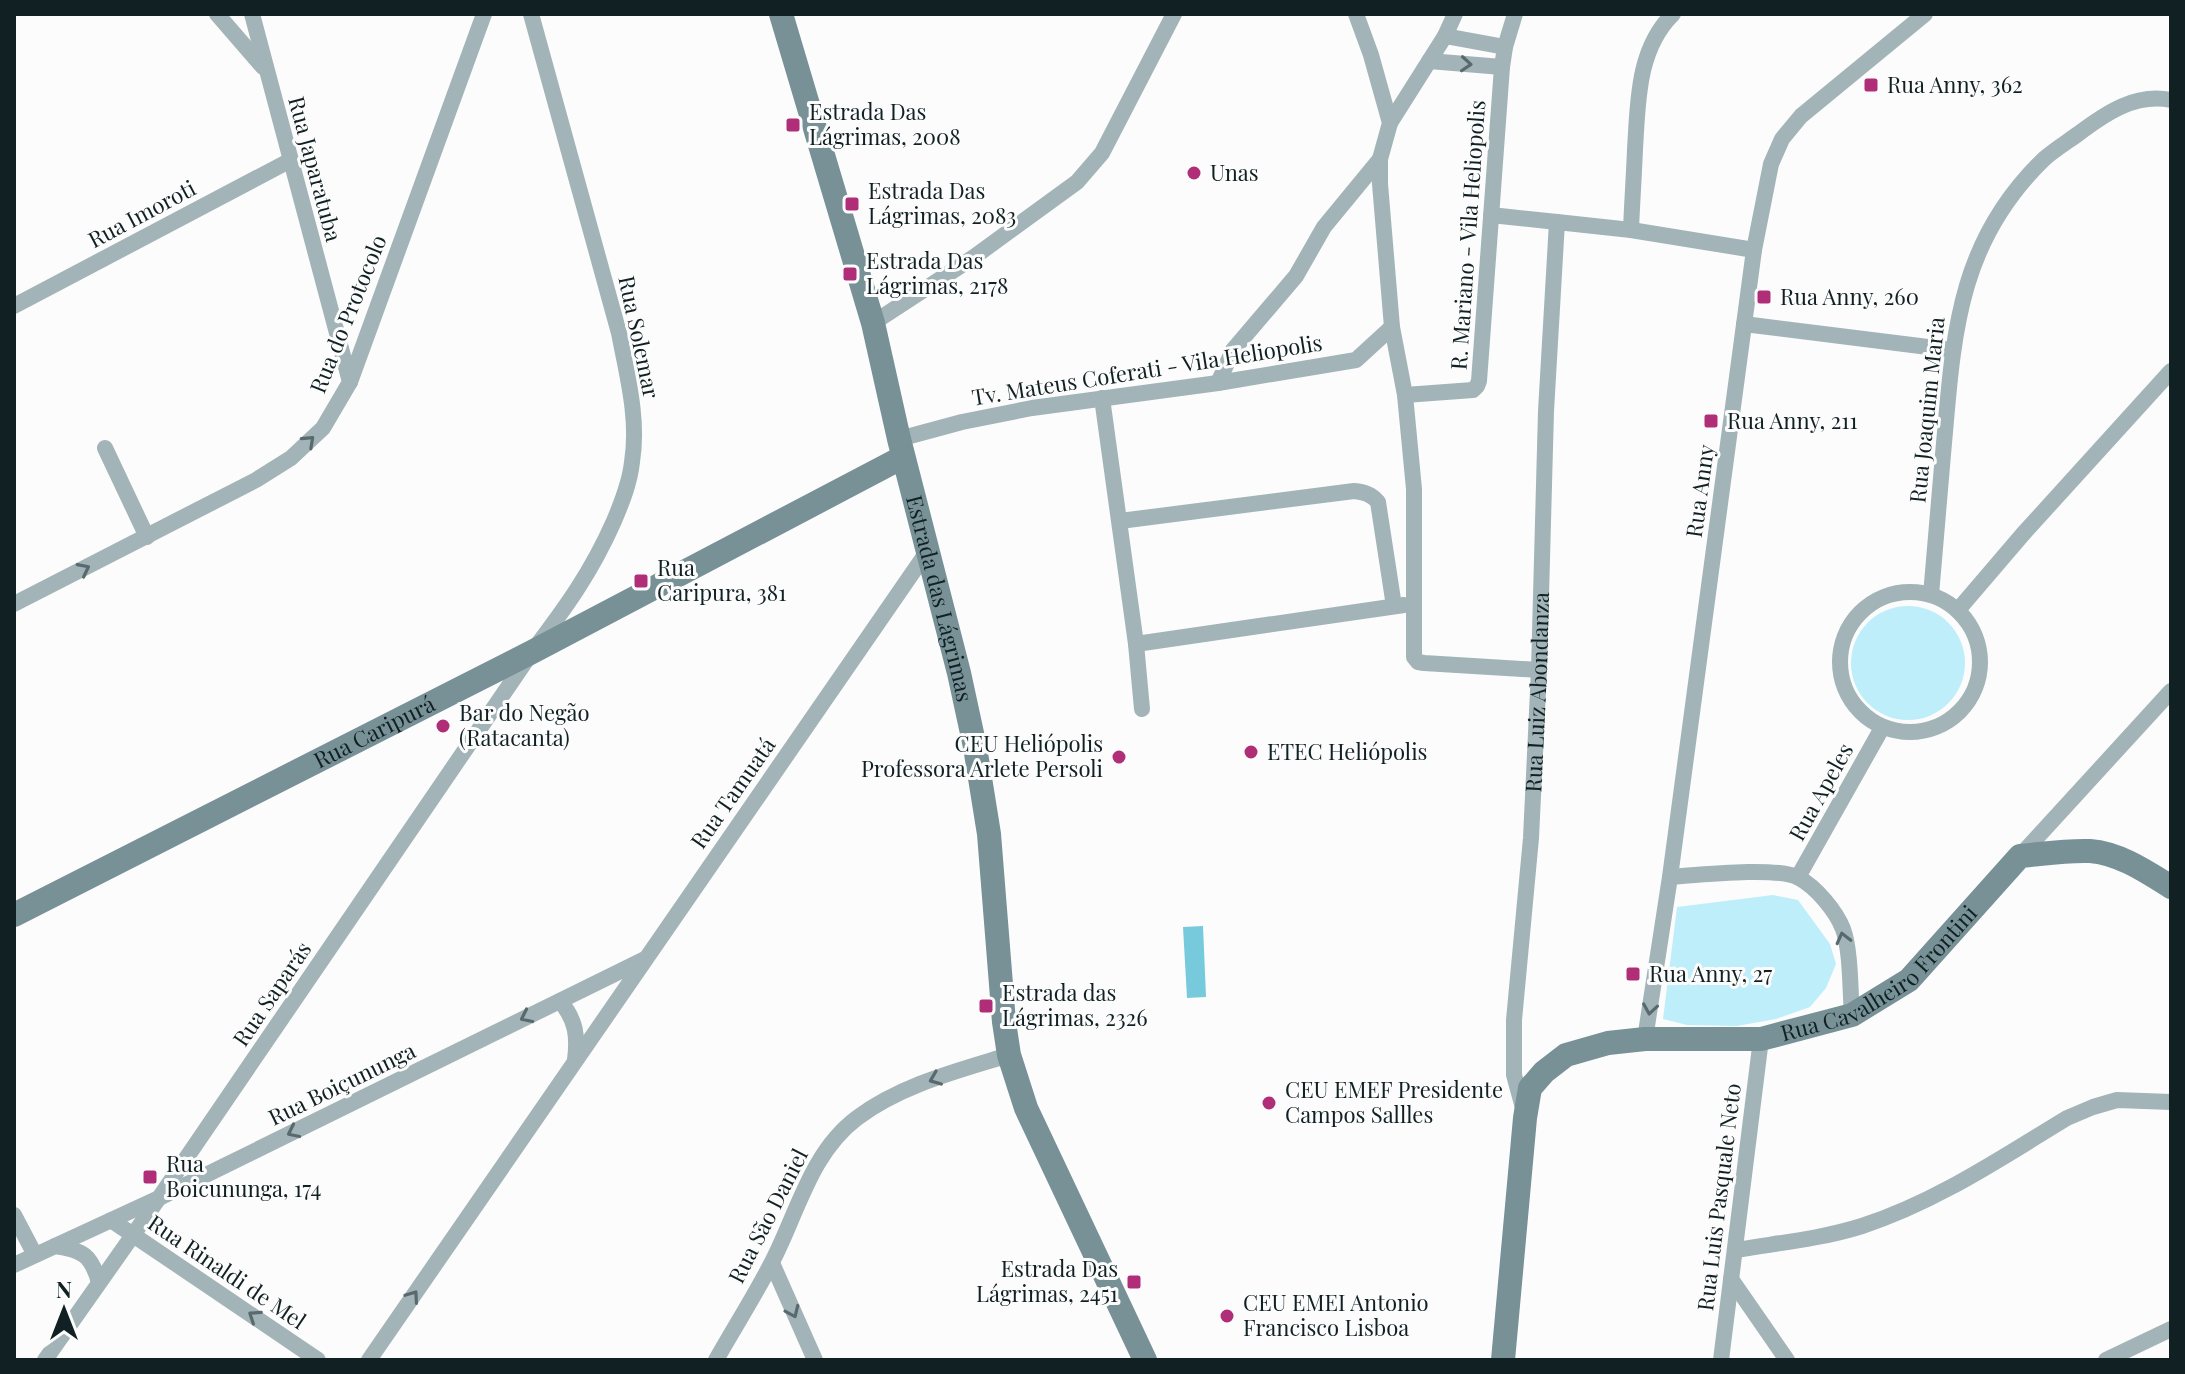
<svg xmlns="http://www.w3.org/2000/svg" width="2185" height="1374" font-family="'Playfair Display',serif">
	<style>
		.green { fill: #beeef9 }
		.water { fill: #76cadc }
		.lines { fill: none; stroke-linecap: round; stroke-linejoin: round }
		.street { stroke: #a2b4b8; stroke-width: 16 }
		.secondary { stroke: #779197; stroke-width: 24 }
		.oneway { stroke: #596a6e }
		.poi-dot { fill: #b02e78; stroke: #fcfcfc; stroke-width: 3 }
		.labels { text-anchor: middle; stroke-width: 6; stroke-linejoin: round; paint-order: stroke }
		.poi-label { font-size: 22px; fill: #102023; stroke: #fcfcfc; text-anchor: start }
		.street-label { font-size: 22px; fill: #102023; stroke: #fcfcfc }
	</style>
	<rect width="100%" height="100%" fill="#fcfcfc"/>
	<path class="green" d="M1851 663a57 57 0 1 1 114 0a57 57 0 1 1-114 0Z
		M1773 895 1798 900 1830 944 1836 964 1826 988 1810 1007 1776 1019 1737 1026 1687 1025 1663 1019 1677 907Z"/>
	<path class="water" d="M1203 926 1206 997 1187 998 1183 927Z"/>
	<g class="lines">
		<g class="street">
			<path d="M217 14 263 67"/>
			<path d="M252 14 350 382"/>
			<path d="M1356 14 1371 55 1390 123 1380 159V184L1392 327 1405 395 1414 489V657L1418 662 1424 663 1539 670"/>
			<path d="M1445 36 1505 47"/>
			<path d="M1429 61 1502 67"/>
			<path d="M1390 123 1445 36 1455 14"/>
			<path d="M1491 215 1557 222"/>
			<path d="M1631 230C1632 203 1634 176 1635 149 1638 103 1637 49 1673 14"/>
			<path d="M14 306 289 161"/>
			<path d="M873 323 974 257 1077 182 1102 153 1174 14"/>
			<path d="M1744 324 1952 350"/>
			<path d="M1218 383 1233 350 1296 276 1324 227 1380 159"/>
			<path d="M1405 395 1473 390 1477 386 1479 381 1502 67 1505 47 1515 14"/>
			<path d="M1102 398 1136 644 1142 709"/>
			<path d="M899 439 962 422 1032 408 1218 383 1356 360 1392 327"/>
			<path d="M105 448 147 537"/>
			<path d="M1120 521 1354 491C1364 492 1371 494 1378 502L1394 606"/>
			<circle cx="1910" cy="662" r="70"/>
			<path d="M1931 595C1936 540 1940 486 1945 432 1954 325 1962 238 2044 159 2054 150 2067 142 2078 134 2106 113 2135 93 2171 100"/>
			<path d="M14 604 256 480 291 458 323 428 350 382 484 14"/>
			<path d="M1958 610 2023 534 2171 371"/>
			<path d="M1136 644 1404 605"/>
			<path d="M2020 856 2171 691"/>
			<path d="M1670 877C1698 875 1778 866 1799 878 1816 887 1836 911 1843 929 1851 951 1850 991 1852 1015"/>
			<path d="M1798 877 1882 728"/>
			<path d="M560 1001C576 1020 578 1036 575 1060"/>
			<path d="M1645 1039 1670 877 1754 250 1771 164 1782 139 1801 116 1925 14"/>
			<path id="s1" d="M1523 1108 1514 1075V1020L1531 838 1539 670 1546 411 1557 222 1631 230 1754 250"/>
			<path d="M14 1215 35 1255"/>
			<path d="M111 1220 318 1360"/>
			<path d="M55 1246C83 1250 91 1255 99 1282"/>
			<path d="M1736 1250C1777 1243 1821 1239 1862 1226 1936 1202 2001 1158 2067 1118L2093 1107 2117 1100 2171 1102"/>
			<path d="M772 1263 815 1360"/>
			<path d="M14 1265 159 1198 645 959"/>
			<path d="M1731 1279 1787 1360"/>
			<path d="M45 1360 159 1198 532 652C566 607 591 573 614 521 622 502 630 482 632 462 639 419 627 375 619 333L531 14"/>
			<path d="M369 1360 929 549"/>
			<path d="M716 1360C734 1328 754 1297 771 1264 797 1215 810 1153 857 1118 901 1085 957 1071 1009 1055"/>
			<path d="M1721 1360 1761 1039"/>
			<path d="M2106 1360 2171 1329"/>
		</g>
		<g class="secondary">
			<path id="s2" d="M781 14 873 323 899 439 959 673 975 747 989 834 1004 1022 1009 1055 1026 1108 1145 1360"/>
			<path id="s3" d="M14 915 532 652 903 457"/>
			<path id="s4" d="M1503 1360 1525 1118 1530 1088 1544 1072 1566 1055 1608 1043 1645 1039H1761L1852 1015 1909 980 2020 856C2043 854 2066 850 2090 851 2119 853 2147 872 2171 887"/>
		</g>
	</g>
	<defs><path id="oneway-chevron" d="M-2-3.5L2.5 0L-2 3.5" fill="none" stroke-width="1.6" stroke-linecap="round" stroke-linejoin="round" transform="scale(2)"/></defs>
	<g class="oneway">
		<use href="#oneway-chevron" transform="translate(1466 64) rotate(4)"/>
		<use href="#oneway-chevron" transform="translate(309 441) rotate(-43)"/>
		<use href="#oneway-chevron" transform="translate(84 569) rotate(-27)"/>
		<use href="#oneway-chevron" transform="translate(1843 938) rotate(-104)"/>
		<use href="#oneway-chevron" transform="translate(1650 1009) rotate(99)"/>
		<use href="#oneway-chevron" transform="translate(526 1017) rotate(154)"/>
		<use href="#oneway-chevron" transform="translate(935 1079) rotate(158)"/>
		<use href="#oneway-chevron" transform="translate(293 1132) rotate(154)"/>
		<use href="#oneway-chevron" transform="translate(413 1296) rotate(-55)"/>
		<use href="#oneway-chevron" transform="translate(793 1312) rotate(66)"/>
		<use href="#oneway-chevron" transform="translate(254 1316) rotate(-146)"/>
	</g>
	<g class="poi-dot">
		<rect x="1863" y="77" width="16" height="16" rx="4"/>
		<rect x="785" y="117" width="16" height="16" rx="4"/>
		<circle cx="1194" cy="173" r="8"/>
		<rect x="844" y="196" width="16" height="16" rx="4"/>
		<rect x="842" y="266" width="16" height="16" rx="4"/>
		<rect x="1756" y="289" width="16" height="16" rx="4"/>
		<rect x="1703" y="413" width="16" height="16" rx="4"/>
		<rect x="633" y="573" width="16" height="16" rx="4"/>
		<circle cx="443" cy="726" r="8"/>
		<circle cx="1251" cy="752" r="8"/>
		<circle cx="1119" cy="757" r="8"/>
		<rect x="1625" y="966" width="16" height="16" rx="4"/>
		<rect x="978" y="998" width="16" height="16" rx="4"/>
		<circle cx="1269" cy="1103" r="8"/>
		<rect x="142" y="1169" width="16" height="16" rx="4"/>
		<rect x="1126" y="1274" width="16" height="16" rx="4"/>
		<circle cx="1227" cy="1316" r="8"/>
	</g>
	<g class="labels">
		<g class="poi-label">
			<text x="1887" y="93">Rua Anny, 362</text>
			<text x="809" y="120">Estrada Das<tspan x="809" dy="25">Lágrimas, 2008</tspan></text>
			<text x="1210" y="181">Unas</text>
			<text x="868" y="199">Estrada Das<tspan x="868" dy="25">Lágrimas, 2083</tspan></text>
			<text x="866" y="269">Estrada Das<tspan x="866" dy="25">Lágrimas, 2178</tspan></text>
			<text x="1780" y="305">Rua Anny, 260</text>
			<text x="1727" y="429">Rua Anny, 211</text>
			<text x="657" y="576">Rua<tspan x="657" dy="25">Caripura, 381</tspan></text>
			<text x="459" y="721">Bar do Negão<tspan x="459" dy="25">(Ratacanta)</tspan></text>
			<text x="1103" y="752" text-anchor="end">CEU Heliópolis<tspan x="1103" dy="25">Professora Arlete Persoli</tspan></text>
			<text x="1267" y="760">ETEC Heliópolis</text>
			<text x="1649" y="982">Rua Anny, 27</text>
			<text x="1002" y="1001">Estrada das<tspan x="1002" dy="25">Lágrimas, 2326</tspan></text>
			<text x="1285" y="1098">CEU EMEF Presidente<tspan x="1285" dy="25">Campos Sallles</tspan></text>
			<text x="166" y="1172">Rua<tspan x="166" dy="25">Boicununga, 174</tspan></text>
			<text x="1118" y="1277" text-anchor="end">Estrada Das<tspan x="1118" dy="25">Lágrimas, 2451</tspan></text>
			<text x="1243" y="1311">CEU EMEI Antonio<tspan x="1243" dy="25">Francisco Lisboa</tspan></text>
		</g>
		<g class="street-label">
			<text transform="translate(315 169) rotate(75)" y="8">Rua Japaratuba</text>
			<text transform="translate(142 214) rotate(-28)" y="8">Rua Imoroti</text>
			<text transform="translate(1468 235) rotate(-86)" y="8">R. Mariano - Vila Heliopolis</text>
			<text transform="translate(348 314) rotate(-68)" y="8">Rua do Protocolo</text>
			<text transform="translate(639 337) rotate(78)" y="8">Rua Solemar</text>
			<text transform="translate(1147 370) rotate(-9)" y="8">Tv. Mateus Coferati - Vila Heliopolis</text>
			<text transform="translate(1927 410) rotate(-84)" y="8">Rua Joaquim Maria</text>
			<text transform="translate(1700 491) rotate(-82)" y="8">Rua Anny</text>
			<text dy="8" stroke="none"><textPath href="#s2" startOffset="606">Estrada das Lágrimas</textPath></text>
			<text dy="8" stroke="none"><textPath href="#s1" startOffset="418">Rua Luiz Abondanza</textPath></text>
			<text dy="8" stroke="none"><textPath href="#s3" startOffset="404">Rua Caripurá</textPath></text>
			<text transform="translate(1821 792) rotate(-61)" y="8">Rua Apeles</text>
			<text transform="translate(733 793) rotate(-55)" y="8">Rua Tamuatá</text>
			<text dy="8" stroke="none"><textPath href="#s4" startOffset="658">Rua Cavalheiro Frontini</textPath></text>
			<text transform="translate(272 994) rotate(-56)" y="8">Rua Saparás</text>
			<text transform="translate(342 1084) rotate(-26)" y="8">Rua Boiçununga</text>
			<text transform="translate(1719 1197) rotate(-83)" y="8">Rua Luis Pasquale Neto</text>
			<text transform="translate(768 1216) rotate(-63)" y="8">Rua São Daniel</text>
			<text transform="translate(227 1272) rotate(34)" y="8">Rua Rinaldi de Mel</text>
		</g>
	</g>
	<rect width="2185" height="1374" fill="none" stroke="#102023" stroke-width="32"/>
	<g transform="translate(64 1310)" stroke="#fcfcfc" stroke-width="6" paint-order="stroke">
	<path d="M0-6L14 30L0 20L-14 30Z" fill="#102023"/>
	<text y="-12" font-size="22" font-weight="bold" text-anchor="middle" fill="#102023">N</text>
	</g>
</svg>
